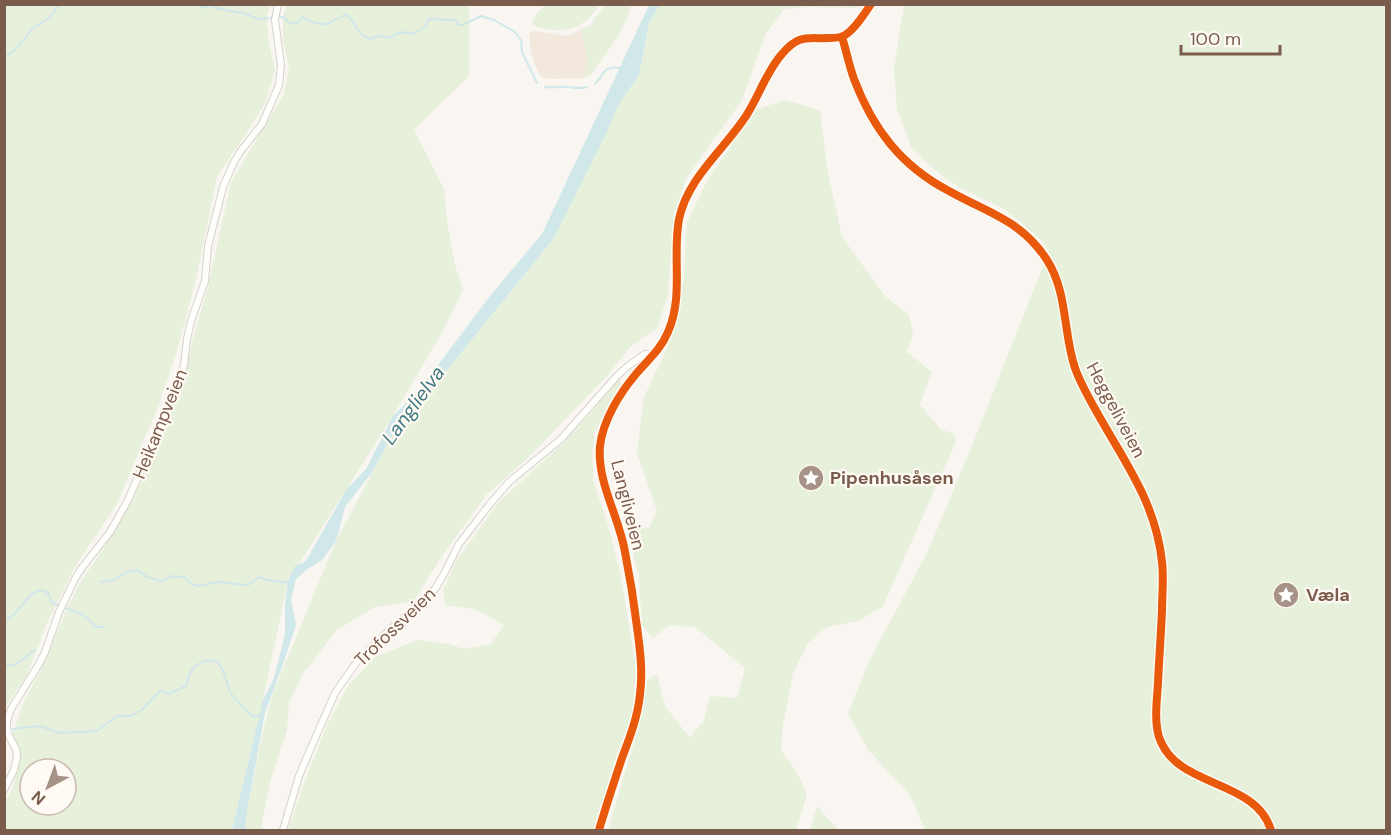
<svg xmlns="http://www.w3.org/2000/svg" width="1391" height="835" font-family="'DM Sans',sans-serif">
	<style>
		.residential { fill: #f2e8de }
		.green { fill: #e7f0db; fill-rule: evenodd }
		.water { fill: #d0e8ea }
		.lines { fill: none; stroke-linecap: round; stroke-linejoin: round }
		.stream { stroke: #d0e8ea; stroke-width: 2 }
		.street-casing { stroke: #d7d1cb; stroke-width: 8 }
		.street { stroke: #fefefd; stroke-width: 6 }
		.cycleway-casing { stroke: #fffaf3; stroke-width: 11 }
		.cycleway { stroke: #e8590c; stroke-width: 8 }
		.labels { text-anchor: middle; stroke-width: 4.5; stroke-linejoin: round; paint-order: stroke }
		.street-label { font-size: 18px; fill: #7a5c4d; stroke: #fffaf3 }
		.poi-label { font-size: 18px; font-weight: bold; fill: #7a5c4d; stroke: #fffaf3; text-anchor: start }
		.water-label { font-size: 20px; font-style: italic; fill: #437c86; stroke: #fffaf3 }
	</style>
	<rect width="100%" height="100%" fill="#f9f5f0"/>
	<path class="residential" d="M581 29 588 61 585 78 548 79 542 77 537 70 531 52 529 34 533 31 569 36Z"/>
	<path class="green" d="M5 4 271 5 267 13 268 38 275 70 265 104 217 177 195 284 175 357 157 409 117 504 76 565 46 625 27 676 8 702 5 710Z
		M287 5H469V76L414 130 444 189 447 222 455 265 463 290 444 329 393 416 288 581 263 700 232 830H5L4 804 13 788 18 759 11 738 24 702 44 663 66 611 80 583 105 546 134 497 182 386 194 335 208 287 231 182 284 94 289 69 283 39V17ZM30 769H66V805H30Z
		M545 5V4L599 5C583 31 563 34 534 26L532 22 537 13Z
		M605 5H631C625 31 607 52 591 74L585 78 588 61 581 29 589 26Z
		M660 5H859L857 8 807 7 784 9 765 35 742 101 711 143 686 179 674 214 668 294 658 327 630 347 606 377 530 456 486 495 440 559 414 601 375 607 337 630 304 672 289 703 287 730 270 782 262 822V830H245L247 811 263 731 272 695 336 541 397 427 452 364 554 238 606 134 618 105 639 75 649 23Z
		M904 5H1386V830H925L910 795 869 751 848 714 868 663 928 551 974 441 1049 251 1041 240 1006 210 959 187 939 173 912 149 897 109 894 69Z
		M785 100 820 110 827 168 842 237 886 297 909 315 913 334 907 352 932 372 920 404 940 429 954 434 956 441 883 606 858 621 827 627 808 643 793 673 783 725 781 750 797 773 807 794 796 830H608L636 735 647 680 657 674 665 706 690 738 704 720 710 696 737 698 745 668 695 627 670 625 653 638 642 625 639 578 627 529 649 528 657 511 637 453 644 397 671 340 684 277 687 222 707 181 755 110Z
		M620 377 621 385 605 411 595 432 592 455 594 483 609 528 621 578 636 668 632 714 613 766 593 830H288L306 778 327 725 348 686 375 657 417 640 449 644 464 649 491 644 504 625 475 609 445 605 443 591 456 561 499 502 563 443 589 415Z
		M817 806 838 830H810Z"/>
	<path class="water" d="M649 5H660L649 23 639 75 618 105 606 134 554 238 452 364 397 427 373 471 345 507 336 541 322 560 305 571 296 579 291 600 296 625 283 664 265 713 247 811 245 830H232L263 700 274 678 285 634V605L288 581 295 566 306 561 346 490 366 469 393 416 420 389 490 296 542 234Z"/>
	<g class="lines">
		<path class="stream" d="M197 4 203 8 210 5C221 11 235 11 246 14 251 16 255 19 260 19 268 18 276 17 284 17L288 22 295 24 303 17C314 23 323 28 334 20 339 17 342 15 348 15L360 33 370 39 378 36 388 38 401 32 413 34 425 27 429 19 455 20 459 25H463L481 16 494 20 515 32 521 40 522 52 537 83
			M4 58 17 48 33 28 49 18 60 4
			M595 84C604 75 603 65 620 68
			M545 87C551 88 555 87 561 87 571 86 577 90 587 87
			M101 582 114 580 127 572 138 570 147 577 161 581 173 576 184 577 191 584 199 586 218 582 248 585 259 577 267 580 289 583
			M4 621C9 618 14 615 17 611 28 601 24 596 41 590L48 593 52 603C69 610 84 611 96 627H105
			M4 664 7 666 16 664 35 650
			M13 729 40 726 60 733 97 731 117 716H131L143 709 160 691 169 694 186 686C187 681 189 673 193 669 198 662 211 657 218 663 225 670 226 684 231 693 237 702 246 709 253 717L262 715"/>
		<g class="street-casing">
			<path id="street" d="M842 37C846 50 849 65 854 79 873 129 901 166 949 191 988 213 1021 220 1047 260 1068 293 1063 333 1075 368 1081 385 1090 400 1099 416 1126 464 1156 504 1162 562 1164 578 1162 594 1162 610 1161 635 1159 659 1158 683 1157 700 1154 720 1159 737 1176 789 1255 778 1271 830
				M4 790 14 770 17 757 16 749 10 738 7 729V721L11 709 39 664 45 652 59 612 76 577 81 569 110 532 127 502 177 388 184 365 187 339 191 321 205 281 208 246 223 187 234 162 240 152 262 124 279 85 281 65 275 20 278 4
				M283 830 299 776 310 750 335 693 356 663 381 638 435 589 444 574 459 544 490 504 509 482 561 439 617 376 628 366 645 354 653 355
				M599 830C606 806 614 782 622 758 630 737 638 716 640 694 643 671 640 649 637 627 634 602 630 577 625 552 619 516 597 483 600 446 603 420 620 393 636 374 648 360 661 349 668 332 684 296 672 256 679 219 688 177 724 150 746 116 759 96 766 72 782 54 799 34 806 39 829 38 833 38 839 38 843 36 853 32 865 13 871 4"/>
		</g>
		<use href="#street" class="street"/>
		<g class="cycleway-casing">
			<path id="cycleway" d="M842 37C846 50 849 65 854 79 873 129 901 166 949 191 988 213 1021 220 1047 260 1068 293 1063 333 1075 368 1081 385 1090 400 1099 416 1126 464 1156 504 1162 562 1164 578 1162 594 1162 610 1161 635 1159 659 1158 683 1157 700 1154 720 1159 737 1176 789 1255 778 1271 830
				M599 830C606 806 614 782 622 758 630 737 638 716 640 694 643 671 640 649 637 627 634 602 630 577 625 552 619 516 597 483 600 446 603 420 620 393 636 374 648 360 661 349 668 332 684 296 672 256 679 219 688 177 724 150 746 116 759 96 766 72 782 54 799 34 806 39 829 38 833 38 839 38 843 36 853 32 865 13 871 4"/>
		</g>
		<use href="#cycleway" class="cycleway"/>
	</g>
	<defs>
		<g id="sight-disc" transform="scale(1.35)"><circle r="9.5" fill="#a69286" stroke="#fffaf3"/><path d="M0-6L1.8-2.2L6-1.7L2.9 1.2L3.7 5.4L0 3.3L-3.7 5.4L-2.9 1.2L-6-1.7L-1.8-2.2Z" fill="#fff"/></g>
	</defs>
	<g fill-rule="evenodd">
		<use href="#sight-disc" x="811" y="478"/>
		<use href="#sight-disc" x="1286" y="595"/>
	</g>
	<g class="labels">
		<g class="street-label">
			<text transform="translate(1116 410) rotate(62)" y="6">Heggeliveien</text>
			<text transform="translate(160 424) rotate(-68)" y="6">Heikampveien</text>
			<text transform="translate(628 505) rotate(76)" y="6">Langliveien</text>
			<text transform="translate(395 627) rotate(-44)" y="6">Trofossveien</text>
		</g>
		<g class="poi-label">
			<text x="830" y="484">Pipenhusåsen</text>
			<text x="1306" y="601">Væla</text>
		</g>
		<g class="water-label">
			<text transform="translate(413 405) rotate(-54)" y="7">Langlielva</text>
		</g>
	</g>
	<rect width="1391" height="835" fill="none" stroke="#7a5c4d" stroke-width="12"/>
	<g transform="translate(48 787) rotate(221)"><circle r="28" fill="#fffaf3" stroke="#cabbb1" stroke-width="1.5"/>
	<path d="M0-4.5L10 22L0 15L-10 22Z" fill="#a69286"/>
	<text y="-9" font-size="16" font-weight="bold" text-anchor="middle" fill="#7a5c4d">N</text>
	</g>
	<path d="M1181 45v9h99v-9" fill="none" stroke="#7a5c4d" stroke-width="3"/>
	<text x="1190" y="45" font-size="18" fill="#7a5c4d" stroke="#fffaf3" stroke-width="4.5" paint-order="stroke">100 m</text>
</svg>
